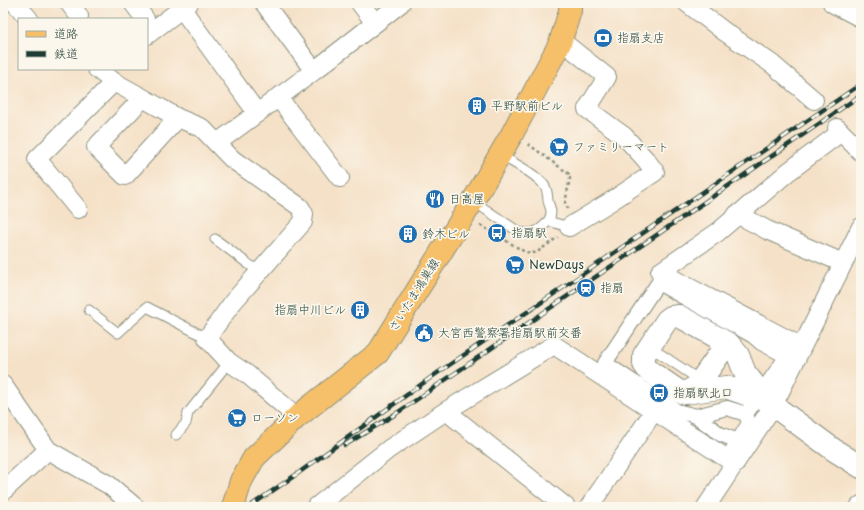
<svg xmlns="http://www.w3.org/2000/svg" width="864" height="510" font-family="'Playpen Sans','Klee One',sans-serif">
	<style>
		.lines { fill: none; stroke-linecap: round; stroke-linejoin: round }
		.service-casing { stroke: #8a8f7e; stroke-width: 11 }
		.pedestrian-casing { stroke: #8a8f7e; stroke-width: 16 }
		.minor-casing { stroke: #8a8f7e; stroke-width: 20 }
		.tertiary-casing { stroke: #8a8f7e; stroke-width: 24 }
		.primary-casing { stroke: #8a8f7e; stroke-width: 24 }
		.path { stroke: #8a8f7e; stroke-width: 2.5; stroke-dasharray: 3 3; stroke-linecap: butt }
		.service { stroke: #fff; stroke-width: 9 }
		.pedestrian { stroke: #fff; stroke-width: 14 }
		.minor { stroke: #fff; stroke-width: 18 }
		.tertiary { stroke: #fff; stroke-width: 22 }
		.primary { stroke: #f6c06b; stroke-width: 22 }
		.rail-casing { stroke: #1f3d34; stroke-width: 4.5 }
		.rail { stroke: #fbf7ec; stroke-width: 3; stroke-dasharray: 9; stroke-linecap: butt }
		.labels { text-anchor: middle; stroke-width: 3.5; stroke-linejoin: round; paint-order: stroke }
		.poi-label { font-size: 12px; fill: #1f3d34; stroke: #fbf7ec; text-anchor: start }
		.street-label { font-size: 12px; fill: #1f3d34; stroke: #fbf7ec }
	</style>
	<rect width="100%" height="100%" fill="#fbf7ec"/>
	<filter id="ink" filterUnits="userSpaceOnUse"><feTurbulence type="fractalNoise" baseFrequency=".025" numOctaves="2"/><feDisplacementMap in="SourceGraphic" scale="8" xChannelSelector="R" yChannelSelector="G"/><feConvolveMatrix kernelMatrix="1 2 1 2 8 2 1 2 1" color-interpolation-filters="sRGB"/></filter>
	<filter id="wash" filterUnits="userSpaceOnUse"><feTurbulence type="fractalNoise" baseFrequency=".012" numOctaves="4" result="noise"/><feDisplacementMap in="SourceGraphic" scale="16" xChannelSelector="R" yChannelSelector="G"/><feGaussianBlur stdDeviation="0.9" result="paint"/><feColorMatrix in="noise" values="0 0 0 0 0 0 0 0 0 0 0 0 0 0 0 0 0 1.4 0 .05"/><feComposite in="paint" operator="in"/></filter>
	<g filter="url(#wash)">
		<rect width="100%" height="100%" fill="#f5e1c7"/>
	</g>
	<g filter="url(#ink)">
		<g class="lines">
			<g class="service-casing">
				<path id="service" d="M473 201 519 232C521 232 525 233 528 233 538 233 551 222 551 212 551 207 548 204 548 200 547 194 548 190 544 185 533 172 515 164 500 155
					M548 221 569 227
					M215 239 259 272
					M89 310 118 333 147 307 207 338
					M650 347 701 381
					M176 435 186 423 188 413 229 362"/>
			</g>
			<g class="pedestrian-casing">
				<path id="pedestrian" d="M696 416 727 408 746 414
					M738 441 720 434 696 416 677 411 605 363 658 283 753 336 761 343 786 356
					M727 459 749 423 746 414 792 349"/>
			</g>
			<g class="minor-casing">
				<path id="minor" d="M15 3 29 19
					M69 3 79 16
					M133 3 145 19
					M264 3 314 71
					M360 3 375 23
					M687 3 725 32 772 64 814 100
					M832 3 861 18
					M182 9 257 113
					M147 35 189 3
					M560 43 568 46 607 77 587 109 624 136 646 160 655 172 613 200 569 227
					M97 69 114 82 143 98 178 118 202 128 232 159 300 207 304 214 303 222 233 302 207 338 229 362 247 374 297 417
					M278 97 340 178
					M143 98 96 147 125 176 178 118
					M837 128 861 152
					M217 143 314 71 401 3
					M78 209 37 159 114 82
					M737 214 767 230 843 263
					M802 347 660 272 718 232 788 172 841 132
					M3 385 48 450 109 485 135 507
					M446 411 566 507
					M3 491 48 450
					M316 507 389 449 446 411 554 345 735 464
					M589 507 654 411
					M706 507 773 406 861 227
					M859 507 861 505"/>
			</g>
			<g class="tertiary-casing">
				<path id="tertiary" d="M685 393 697 386 721 352 722 348 719 338
					M759 395 756 387 745 373 738 355 729 344 679 316 671 317 667 320 644 355V364L649 371 680 392 685 393 726 387 746 394 759 395 834 450 861 467"/>
			</g>
			<g class="primary-casing">
				<path id="primary" d="M233 507 241 481 254 458 297 417 378 353 473 201 512 134 560 43 570 11V3"/>
			</g>
			<path class="path" d="M528 144 569 174 570 178 565 203 568 209
				M480 225 525 252 536 253 558 237"/>
			<use href="#service" class="service"/>
			<use href="#pedestrian" class="pedestrian"/>
			<use href="#minor" class="minor"/>
			<use href="#tertiary" class="tertiary"/>
			<use href="#primary" class="primary"/>
			<g class="rail-casing">
				<path id="rail" d="M345 445 397 413 861 95
					M249 507 297 474 433 376 586 272 861 84"/>
			</g>
			<use href="#rail" class="rail"/>
		</g>
	</g>
	<defs>
		<g id="bank-disc" transform="scale(1)"><circle r="9.5" fill="#1f6fb2" stroke="#fbf7ec"/><path d="M-6-4H6V4H-6ZM0-2.3a2.3 2.3 0 1 0 0 4.6a2.3 2.3 0 1 0 0-4.6Z" fill="#fff"/></g>
		<g id="building-disc" transform="scale(1)"><circle r="9.5" fill="#1f6fb2" stroke="#fbf7ec"/><path d="M-4-6H4V6H1V3H-1V6H-4ZM-2.5-4.3h1.7v1.8h-1.7ZM.8-4.3h1.7v1.8H.8ZM-2.5-1h1.7V.8h-1.7ZM.8-1h1.7V.8H.8Z" fill="#fff"/></g>
		<g id="supermarket-disc" transform="scale(1)"><circle r="9.5" fill="#1f6fb2" stroke="#fbf7ec"/><path d="M-6-5.5h2.5l.6 2H6L4.5 2H-2.5L-4.4-4H-6ZM-1.5 3.2a1.3 1.3 0 1 0 .1 0ZM3 3.2a1.3 1.3 0 1 0 .1 0Z" fill="#fff"/></g>
		<g id="restaurant-disc" transform="scale(1)"><circle r="9.5" fill="#1f6fb2" stroke="#fbf7ec"/><path d="M-5-6h1v4h1v-4h1v4h1v-4h1v5L-1.5 .5V6h-2V.5L-5-1ZM5-6V6H3V1.5H1.5Q1.5-4 5-6Z" fill="#fff"/></g>
		<g id="bus-disc" transform="scale(1)"><circle r="9.5" fill="#1f6fb2" stroke="#fbf7ec"/><path d="M-5-6H5V4H4V6H2V4H-2V6H-4V4H-5ZM-3.5-4V0h7V-4ZM-3.5 1.2v1.5H-2V1.2ZM2 1.2v1.5H3.5V1.2Z" fill="#fff"/></g>
		<g id="station-disc" transform="scale(1)"><circle r="9.5" fill="#1f6fb2" stroke="#fbf7ec"/><path d="M-3-6H3Q5-6 5-4V2Q5 4 3 4L4.5 6H3L1.5 4h-3L-3 6H-4.5L-3 4Q-5 4-5 2V-4Q-5-6-3-6ZM-3.5-4v3h7v-3ZM-3.5 1v1.5H-2V1ZM2 1v1.5H3.5V1Z" fill="#fff"/></g>
		<g id="civic-disc" transform="scale(1)"><circle r="9.5" fill="#1f6fb2" stroke="#fbf7ec"/><path d="M-.6-6.5H3V-4.5H.6V-3L4-1V1h2V6H-6V1h2V-1L-.6-3ZM-1.2 2.5V6h2.4V2.5Z" fill="#fff"/></g>
	</defs>
	<g fill-rule="evenodd">
		<use href="#bank-disc" x="603" y="38"/>
		<use href="#building-disc" x="477" y="106"/>
		<use href="#supermarket-disc" x="559" y="147"/>
		<use href="#restaurant-disc" x="435" y="199"/>
		<use href="#bus-disc" x="497" y="233"/>
		<use href="#building-disc" x="408" y="234"/>
		<use href="#supermarket-disc" x="515" y="265"/>
		<use href="#station-disc" x="586" y="288"/>
		<use href="#building-disc" x="360" y="310"/>
		<use href="#civic-disc" x="424" y="333"/>
		<use href="#bus-disc" x="659" y="393"/>
		<use href="#supermarket-disc" x="237" y="418"/>
	</g>
	<g class="labels">
		<g class="poi-label">
			<text x="617" y="42">指扇支店</text>
			<text x="491" y="110">平野駅前ビル</text>
			<text x="573" y="151">ファミリーマート</text>
			<text x="449" y="203">日高屋</text>
			<text x="511" y="237">指扇駅</text>
			<text x="422" y="238">鈴木ビル</text>
			<text x="529" y="269">NewDays</text>
			<text x="600" y="292">指扇</text>
			<text x="346" y="314" text-anchor="end">指扇中川ビル</text>
			<text x="438" y="337">大宮西警察署指扇駅前交番</text>
			<text x="673" y="397">指扇駅北口</text>
			<text x="251" y="422">ローソン</text>
		</g>
		<g class="street-label">
			<text transform="translate(414 295) rotate(-58)" y="4">さいたま鴻巣線</text>
		</g>
	</g>
	<rect width="864" height="510" fill="none" stroke="#fbf7ec" stroke-width="16"/>
	<rect x="18" y="18" width="130" height="52" fill="#fbf7ec" stroke="#a3ada2"/>
	<rect x="26" y="31" width="20" height="6" fill="#f6c06b" stroke="#a3ada2"/>
	<text x="54" y="38" font-size="12" fill="#1f3d34">道路</text>
	<rect x="26" y="51" width="20" height="6" fill="#1f3d34" stroke="#a3ada2"/>
	<text x="54" y="58" font-size="12" fill="#1f3d34">鉄道</text>
</svg>
